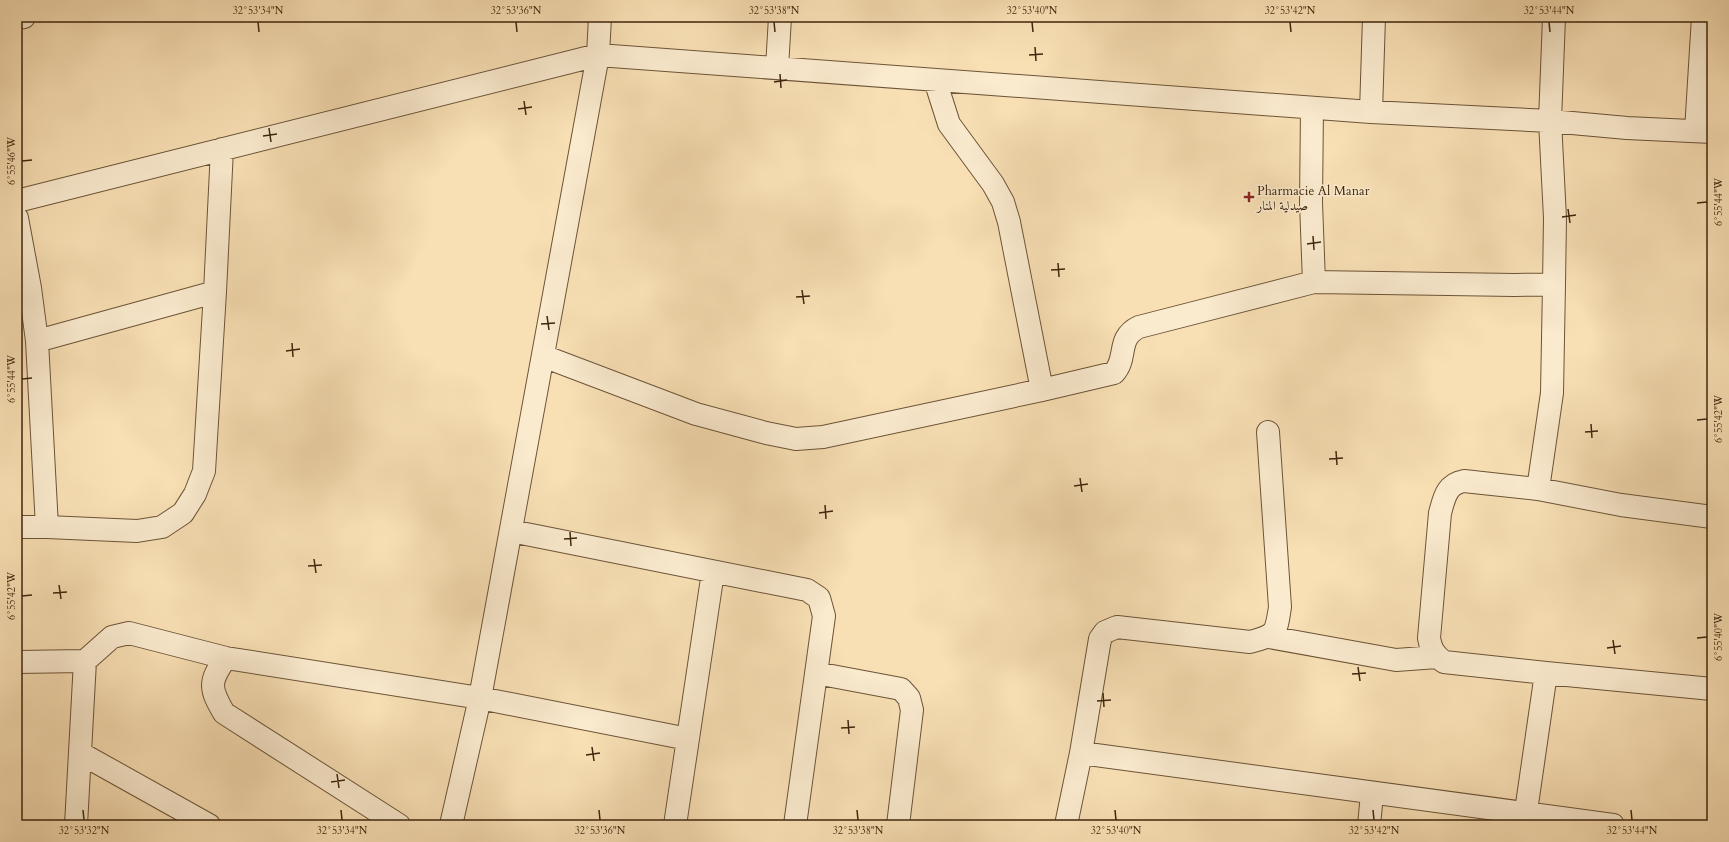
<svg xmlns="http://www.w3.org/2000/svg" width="1729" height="842" font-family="Cardo,Amiri,serif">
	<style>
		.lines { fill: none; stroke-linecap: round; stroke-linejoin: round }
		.minor-casing { stroke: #6c5437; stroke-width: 24 }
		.minor { stroke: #faeace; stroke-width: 22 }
		.ticks { fill: none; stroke: #3e260d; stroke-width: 1.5 }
		.poi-dot { fill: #8f2418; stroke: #faeace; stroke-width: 1.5 }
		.labels { text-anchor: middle; stroke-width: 3; stroke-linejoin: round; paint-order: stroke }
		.poi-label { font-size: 13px; fill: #3e260d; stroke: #faeace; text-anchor: start }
		.neatline { fill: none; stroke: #3e260d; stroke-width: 1.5 }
		.ticks-label { font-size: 10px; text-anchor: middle; fill: #3e260d }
	</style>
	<rect width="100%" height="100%" fill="#f8dfb4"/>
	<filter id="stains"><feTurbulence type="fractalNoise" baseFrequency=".005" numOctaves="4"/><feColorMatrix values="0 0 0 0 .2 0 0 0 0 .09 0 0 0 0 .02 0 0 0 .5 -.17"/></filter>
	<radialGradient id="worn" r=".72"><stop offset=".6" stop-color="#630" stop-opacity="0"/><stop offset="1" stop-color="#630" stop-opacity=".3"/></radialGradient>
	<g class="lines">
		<g class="minor-casing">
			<path id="minor" d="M1554 17 1550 121 1627 128 1712 132
				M17 18 24 17
				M777 68 780 17
				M935 80 949 124 993 184 1003 202 1009 222 1042 390
				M1371 112 1374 17
				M1696 131 1703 17
				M17 201 598 55 1371 112 1550 121 1555 218 1554 284 1515 285 1314 282
				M17 218 30 288 37 341 47 527 137 531 162 527 183 513 195 494 204 471 215 292 222 149
				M37 341 215 292
				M543 356 696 414 766 433 796 439 823 437 1042 390 1114 373C1128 358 1116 338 1139 327L1314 282 1311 203 1312 108
				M1538 489 1552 393 1554 284
				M17 527H47
				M511 531 807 590 819 598 824 616 795 825
				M1269 637 1396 660 1437 657
				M226 658C208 682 210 689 224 713L399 825
				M17 662 85 661
				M816 673 901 689 909 698 912 710 898 825
				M1546 673 1444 662C1434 655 1431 649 1429 638L1440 513C1444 499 1446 484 1464 481L1538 489 1621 505 1712 517
				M80 753 209 825
				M1081 753 1613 825
				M76 825 85 661 112 637 129 633 226 658 480 698 688 739
				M451 825 480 698 598 55 600 17
				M675 825 713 572
				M1066 825 1081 753 1100 639 1105 632 1117 627 1250 642C1276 635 1276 634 1280 607L1268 432
				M1369 825 1372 794
				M1524 825 1546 673 1712 689"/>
		</g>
		<use href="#minor" class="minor"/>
	</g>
	<path class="ticks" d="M258 22 259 32M516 22 517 32M774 22 775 32M1032 22 1033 32M1290 22 1291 32M1549 22 1550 32M1035 47 1036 61M1029 55 1043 54M780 74 781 88M774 82 787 80M524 101 526 115M518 109 532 107M269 128 271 142M263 136 277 134M22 161 32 160M1697 203 1707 202M1568 209 1570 223M1562 217 1576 215M1313 236 1314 250M1307 244 1321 242M1058 263 1059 277M1051 270 1065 269M802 290 804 304M796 297 810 296M547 316 549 330M541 324 555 323M292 343 293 357M286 351 300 349M22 379 32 378M1697 420 1707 419M1591 424 1592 438M1585 432 1598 431M1336 451 1337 465M1329 459 1343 458M1080 478 1082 492M1074 486 1088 484M825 505 826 519M819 513 833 511M570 532 571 546M564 539 577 538M314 559 316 573M308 566 322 565M59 585 61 599M53 593 67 592M22 596 32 595M1697 638 1707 637M1613 640 1615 654M1607 648 1621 646M1358 667 1360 681M1352 674 1366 673M1103 693 1104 707M1097 701 1111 700M848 720 849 734M841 728 855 727M592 747 594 761M586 755 600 753M337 774 339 788M331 782 345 780M83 810 84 820M341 810 342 820M599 810 600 820M857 810 858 820M1115 810 1116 820M1373 810 1374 820M1631 810 1632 820"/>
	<path class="poi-dot" d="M1247 191h4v4h4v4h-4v4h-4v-4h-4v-4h4z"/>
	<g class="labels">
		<g class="poi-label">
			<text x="1257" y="195">Pharmacie Al Manar<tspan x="1257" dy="15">صيدلية المنار</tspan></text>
		</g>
	</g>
	<rect width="1729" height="842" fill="none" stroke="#f8dfb4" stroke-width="44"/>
	<rect x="22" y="22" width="1685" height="798" class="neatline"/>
	<g class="ticks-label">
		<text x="258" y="14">32°53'34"N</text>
		<text x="516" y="14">32°53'36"N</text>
		<text x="774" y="14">32°53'38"N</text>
		<text x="1032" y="14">32°53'40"N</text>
		<text x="1290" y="14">32°53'42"N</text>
		<text x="1549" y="14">32°53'44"N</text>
		<text transform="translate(11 161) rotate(-90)" y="4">6°55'46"W</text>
		<text transform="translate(1718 202) rotate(-90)" y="4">6°55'44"W</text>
		<text transform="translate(11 379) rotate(-90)" y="4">6°55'44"W</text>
		<text transform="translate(1718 419) rotate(-90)" y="4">6°55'42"W</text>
		<text transform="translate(11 596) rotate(-90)" y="4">6°55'42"W</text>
		<text transform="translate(1718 637) rotate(-90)" y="4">6°55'40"W</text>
		<text x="84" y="834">32°53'32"N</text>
		<text x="342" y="834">32°53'34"N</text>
		<text x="600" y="834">32°53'36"N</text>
		<text x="858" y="834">32°53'38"N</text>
		<text x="1116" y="834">32°53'40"N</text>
		<text x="1374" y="834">32°53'42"N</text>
		<text x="1632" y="834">32°53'44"N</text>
	</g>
	<rect width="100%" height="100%" filter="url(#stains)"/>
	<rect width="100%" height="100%" fill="url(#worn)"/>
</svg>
